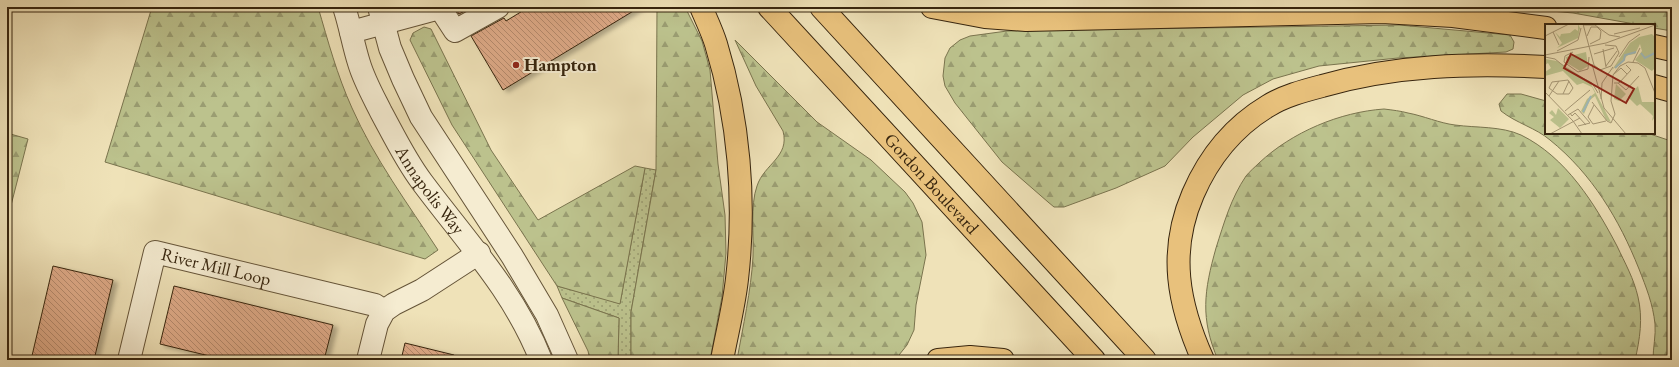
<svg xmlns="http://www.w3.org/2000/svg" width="1679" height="367" font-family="'EB Garamond',serif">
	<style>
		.grass { fill: url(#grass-dots); stroke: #7a744e }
		.forest { fill: url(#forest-firs); stroke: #7a744e }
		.building { fill: url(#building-back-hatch); stroke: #37250e; filter: url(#shadow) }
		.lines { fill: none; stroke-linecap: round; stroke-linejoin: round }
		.minor-casing { stroke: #655438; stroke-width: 24 }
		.major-casing { stroke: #37250e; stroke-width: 24 }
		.highway-casing { stroke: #37250e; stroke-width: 24 }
		.minor { stroke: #f5ecd1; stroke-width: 22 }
		.major { stroke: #e8c17c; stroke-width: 22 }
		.highway { stroke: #e8c17c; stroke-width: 22 }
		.poi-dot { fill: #8f2418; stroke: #f5ecd1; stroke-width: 1.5 }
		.labels { text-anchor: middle; stroke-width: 4; stroke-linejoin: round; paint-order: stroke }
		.poi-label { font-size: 18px; font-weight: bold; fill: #37250e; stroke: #f5ecd1; text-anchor: start }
		.street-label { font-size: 18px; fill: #37250e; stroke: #f5ecd1 }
		.inset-river { fill: none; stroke: #a0babb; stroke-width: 2 }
		.inset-road { fill: none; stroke: #a59674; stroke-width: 1 }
		.view { fill: #8f2418; fill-opacity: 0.15; stroke: #8f2418; stroke-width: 2 }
		.inset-edge { fill: none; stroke: #37250e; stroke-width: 2 }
	</style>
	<defs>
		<pattern id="grass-dots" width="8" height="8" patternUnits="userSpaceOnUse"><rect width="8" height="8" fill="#bcc28d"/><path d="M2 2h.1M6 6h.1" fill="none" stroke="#9a9d72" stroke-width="1.8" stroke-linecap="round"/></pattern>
		<pattern id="forest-firs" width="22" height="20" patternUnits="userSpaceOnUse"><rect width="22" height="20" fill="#bcc28d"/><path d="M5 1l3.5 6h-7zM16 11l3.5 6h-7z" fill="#9a9d72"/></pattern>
		<pattern id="building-back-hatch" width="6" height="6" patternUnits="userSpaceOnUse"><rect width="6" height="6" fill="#dfab89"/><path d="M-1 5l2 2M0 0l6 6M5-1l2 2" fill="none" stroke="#b68b6e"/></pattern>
		<filter id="shadow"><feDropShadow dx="4.5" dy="2.5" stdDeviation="2" flood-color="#0004"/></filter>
	</defs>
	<rect width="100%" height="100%" fill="#efe2b8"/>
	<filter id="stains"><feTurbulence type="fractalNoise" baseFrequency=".005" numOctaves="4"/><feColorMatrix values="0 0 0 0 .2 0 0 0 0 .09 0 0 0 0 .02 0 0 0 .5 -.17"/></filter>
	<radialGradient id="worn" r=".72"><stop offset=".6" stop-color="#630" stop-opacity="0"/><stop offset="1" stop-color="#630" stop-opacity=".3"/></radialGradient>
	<path class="grass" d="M645 168 656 170 631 312V360H618L619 318 562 298 557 286 620 303Z"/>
	<path class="forest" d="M152 7H318C328 41 337 75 352 108 374 158 408 204 438 250L425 259 105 162Z
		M657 7H685L702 41 710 70 718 164 725 215 726 253 722 297 710 360H631V312L656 170Z
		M1508 7H1672V31L1654 28V25H1640L1573 13Z
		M1399 25 1510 35 1514 42 1513 49 1506 52 1398 58 1319 66 1273 79 1243 95 1193 137 1165 166 1116 188 1064 207H1054L1048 202 1002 162 955 103 945 86 943 76 945 58 950 48 960 40 970 36 1007 31Z
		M424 27 431 29 491 150 538 220 635 166 645 168 620 304 557 286 452 125 410 40 413 33Z
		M735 40 817 122 871 160 905 192 913 203 922 222 926 255 916 305 914 330 907 345 895 360H737C743 326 751 291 753 257 754 237 750 205 757 186 764 164 790 157 783 131L756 86Z
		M1507 94H1521L1546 101V133H1647L1671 141 1672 139V360H1653C1653 348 1656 335 1655 324 1653 304 1646 287 1639 269 1619 219 1592 174 1550 140 1536 128 1516 123 1501 111L1499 104Z
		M1384 109C1392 110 1401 111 1408 113 1424 116 1439 123 1455 125 1477 128 1501 126 1521 135 1566 157 1595 204 1617 246 1625 263 1634 279 1638 297 1643 318 1640 339 1635 360H1218C1200 318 1204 291 1216 248 1224 223 1231 198 1246 176 1250 171 1255 167 1259 163 1292 132 1340 112 1384 109Z
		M7 133 28 139 7 221Z
		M562 298 619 318 618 360H590L588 351Z"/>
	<path class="building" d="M454 7H472L459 14Z
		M529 7H640L503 90 471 36 504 18 506 21Z
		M53 266 113 280 94 360H31Z
		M174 286 333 325 324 360H226L160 344Z
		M405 343 454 355V360H401Z"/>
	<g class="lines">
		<g class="minor-casing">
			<g id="minor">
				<path id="s1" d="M344 7C350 25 353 44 359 63 364 80 373 96 381 112 394 136 406 161 422 182 466 241 514 291 541 360"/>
				<path d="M379 7 390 48 403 79 421 117 512 256 547 315 567 360"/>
				<path d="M351 32 440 8 455 31 498 7"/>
				<path id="s2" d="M129 360 155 252 375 305 384 311"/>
				<path d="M368 360 377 324 384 311 394 304 422 290 479 253"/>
			</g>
		</g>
		<g class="major-casing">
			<g id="major">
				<path id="s3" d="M769 7 1094 360"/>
				<path d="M821 7 1145 360"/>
			</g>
		</g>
		<g class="highway-casing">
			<path id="highway" d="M701 7C706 19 712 31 716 44 739 119 746 201 737 279 734 306 727 333 722 360
				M932 7 985 17 1026 20 1382 12 1453 16 1546 28
				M1654 46 1672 50
				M1654 86 1672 91
				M938 360 970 357 1003 360
				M1203 360C1178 304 1168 252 1193 194 1209 157 1233 127 1268 106 1284 96 1303 91 1322 86 1395 65 1471 63 1546 67"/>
		</g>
		<use href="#minor" class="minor"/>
		<use href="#major" class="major"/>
		<use href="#highway" class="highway"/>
	</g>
	<circle class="poi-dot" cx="516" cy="65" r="4"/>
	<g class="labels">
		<g class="poi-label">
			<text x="524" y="71">Hampton</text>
		</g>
		<g class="street-label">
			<text dy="6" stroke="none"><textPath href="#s3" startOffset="240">Gordon Boulevard</textPath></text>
			<text dy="6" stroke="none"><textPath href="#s1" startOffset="204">Annapolis Way</textPath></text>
			<text dy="6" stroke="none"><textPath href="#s2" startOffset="174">River Mill Loop</textPath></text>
		</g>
	</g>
	<g transform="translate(1545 24)">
		<rect width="110" height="110" fill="#efe2b8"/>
		<path d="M33 0 35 4 33 14 12 24 17 19 10 8 15 13 16 10 25 9 30 5 33 7ZM107 10 110 13V44L107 47 90 36 97 27 95 20 90 30 83 31 67 46 85 19 94 13ZM41 28 43 42 35 47 22 39 21 33ZM0 35 12 37 45 58 66 98 61 96 50 72 45 76 39 90 36 87 42 75 50 69 47 63 38 59 32 61 18 47 0 52V48L6 44 3 39 0 41ZM71 60 81 70 74 77 69 75ZM93 62 97 78H110V93L107 97 108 92 105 89 95 80 92 82 83 73ZM13 84 24 95 15 104 5 96 9 93 4 89 7 86 11 91Z" fill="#bcc28d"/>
		<path class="inset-river" d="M96 29 100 34 110 29M70 44 79 36 80 31 91 28M38 88 46 72"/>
		<path class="inset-road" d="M38 0 49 41 55 46 66 42 74 29 71 22 60 21M38 1H50L64 11 75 13M8 8 14 21M69 10 95 4M0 12 24 0M42 12 46 3H52L56 7 55 15 45 20M58 25 61 43M12 27 33 16 36 4M28 28 20 32 19 38 33 48 43 45 44 33M49 30 69 24M0 31 61 19 110 1M0 33 10 35 20 43M74 33 84 18 95 10M88 38 95 24M47 40 59 84 81 110M61 42 72 27M28 49 47 59 53 69M69 50 76 44 82 50M23 56 28 64 24 70H12L4 64 7 58ZM69 59H74L86 46 81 41M73 59 81 66 94 52M0 68 28 97 37 110M18 70 24 57M4 72 14 57M56 75 57 59 68 43M47 78 62 97 66 99 70 90 66 77 68 51 75 42 83 38 93 39 100 44 110 69M49 81 43 93 48 100 61 97M20 87 45 66M25 89 27 92 30 89 41 101M23 91 33 85 45 99 33 102M5 110 35 94"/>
		<path class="view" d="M26 30 89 65 81 79 19 44Z"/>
		<rect width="110" height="110" class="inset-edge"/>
	</g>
	<rect width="1679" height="367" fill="none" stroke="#efe2b8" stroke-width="24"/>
	<rect x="8" y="8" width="1663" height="351" fill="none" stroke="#37250e" stroke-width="2"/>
	<rect x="12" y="12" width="1655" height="343" fill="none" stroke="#37250e"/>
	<rect width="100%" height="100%" filter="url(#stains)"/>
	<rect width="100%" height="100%" fill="url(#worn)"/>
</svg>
